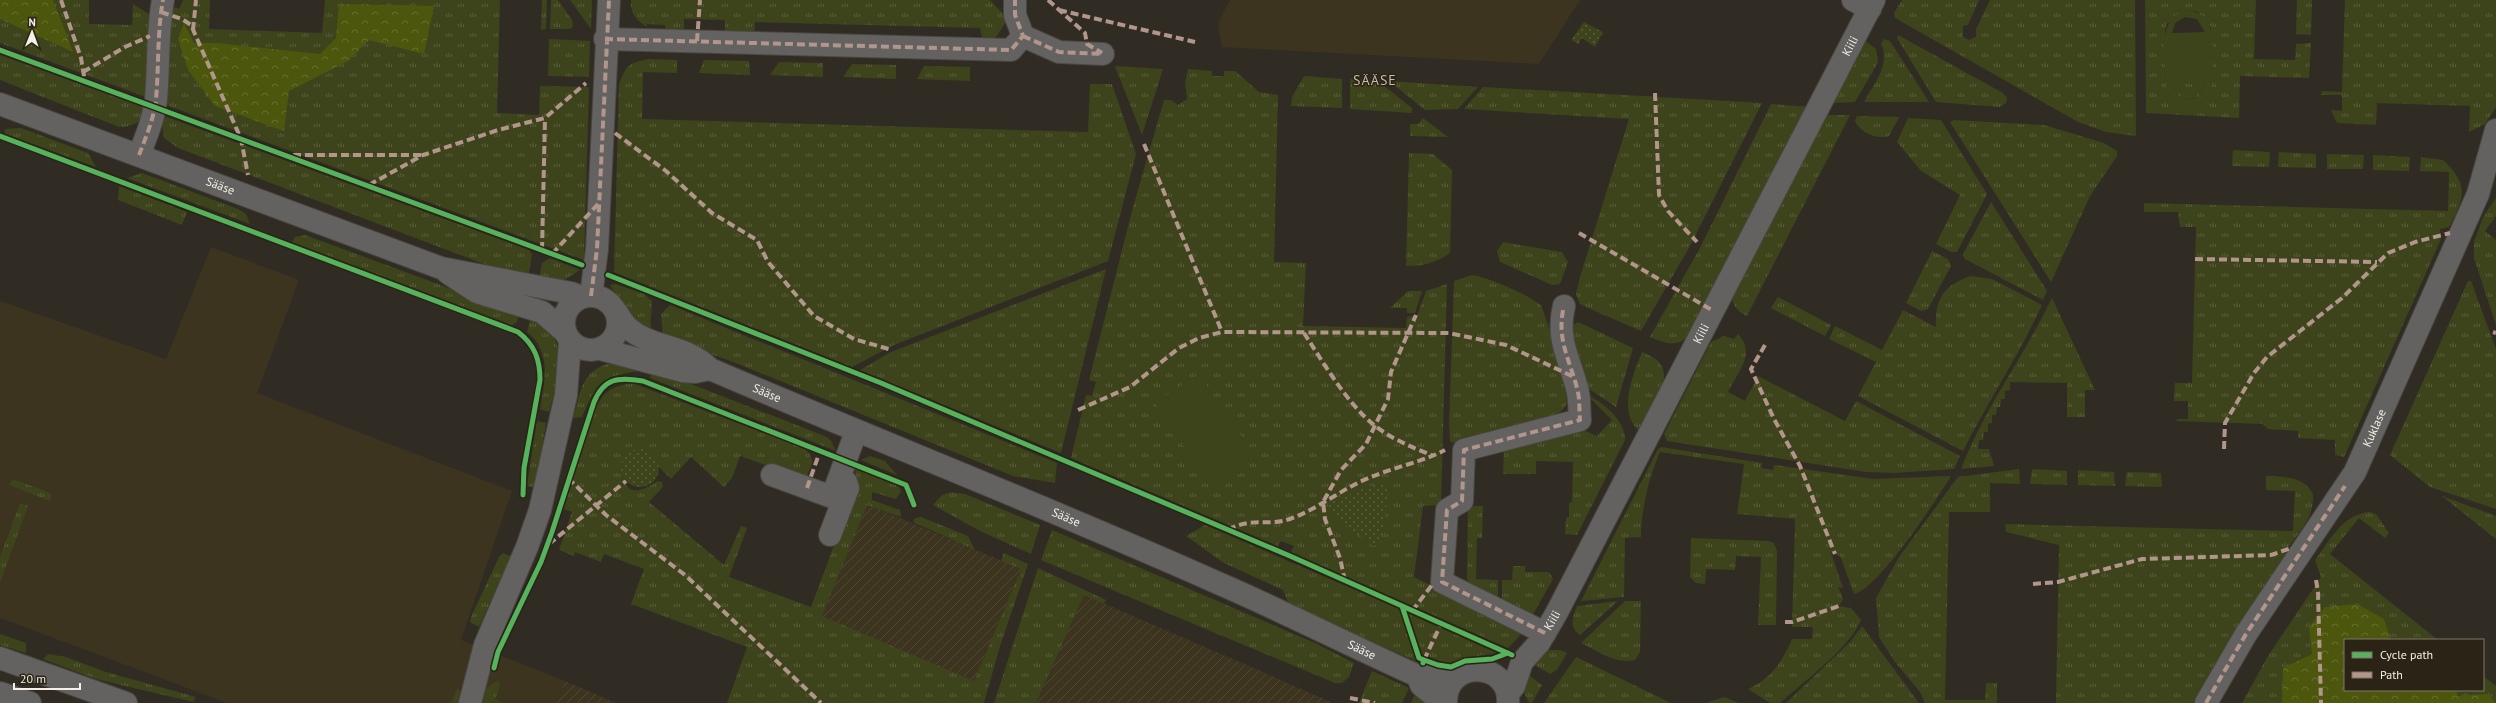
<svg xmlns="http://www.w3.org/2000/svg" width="2496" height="703" font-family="'PT Sans',sans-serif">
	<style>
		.built { fill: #3d3420 }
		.industrial { fill: url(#industrial-furrows) }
		.grass { fill: url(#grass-tufts); fill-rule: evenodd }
		.forest { fill: url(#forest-crowns) }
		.park { fill: url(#park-dots) }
		.garden { fill: #3d431a; fill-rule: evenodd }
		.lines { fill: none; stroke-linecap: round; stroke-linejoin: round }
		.minor-casing { stroke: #4b4740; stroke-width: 24 }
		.major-casing { stroke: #4b4740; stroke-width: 24 }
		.minor { stroke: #636261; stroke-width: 22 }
		.major { stroke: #646260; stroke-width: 22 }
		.quiet { stroke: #b2968c; stroke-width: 4; stroke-dasharray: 8 4; stroke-linecap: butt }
		.cycleway-casing { stroke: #2b2416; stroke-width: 8 }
		.cycleway { stroke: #56b35d; stroke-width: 5 }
		.labels { text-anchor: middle; stroke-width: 3; stroke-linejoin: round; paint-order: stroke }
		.street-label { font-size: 12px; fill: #f5f0e7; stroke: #2b2416 }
		.quarter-label { font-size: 14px; letter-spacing: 1px; fill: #c6bdab; stroke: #2b2416 }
	</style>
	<defs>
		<pattern id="industrial-furrows" width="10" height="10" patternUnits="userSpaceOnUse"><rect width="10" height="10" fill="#3d3420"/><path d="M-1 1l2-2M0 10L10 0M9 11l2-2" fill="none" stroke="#504836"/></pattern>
		<pattern id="grass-tufts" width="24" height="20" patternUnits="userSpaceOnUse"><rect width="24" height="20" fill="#3d431a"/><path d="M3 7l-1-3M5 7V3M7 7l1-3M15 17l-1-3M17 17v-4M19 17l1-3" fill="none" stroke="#5a5e3b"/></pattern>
		<pattern id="forest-crowns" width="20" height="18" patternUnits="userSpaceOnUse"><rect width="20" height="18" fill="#4d560d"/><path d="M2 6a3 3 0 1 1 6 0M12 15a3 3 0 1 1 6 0" fill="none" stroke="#676f30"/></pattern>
		<pattern id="park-dots" width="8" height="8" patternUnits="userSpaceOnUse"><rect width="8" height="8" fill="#3d431a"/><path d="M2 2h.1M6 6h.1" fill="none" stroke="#5a5e3b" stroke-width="1.8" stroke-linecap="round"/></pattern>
	</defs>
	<rect width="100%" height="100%" fill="#302c24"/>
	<path class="built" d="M1230 0H1580L1539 64 1222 47 1218 23Z
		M211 247 299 280 257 393 512 491 461 640 565 681 557 703H227L0 618V301L166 359Z"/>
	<path class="industrial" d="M867 504 1021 569 974 681 821 616Z
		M1084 595 1256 669 1333 703H1036Z
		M565 681 616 703H557Z"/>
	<path class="grass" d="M0 0H89V24L132 25 133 4 149 14 146 97 0 43Z
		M183 0H210L209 29 322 33 325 0H500L497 113 539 115 540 86 589 87 584 260 161 103 169 18 175 7 179 9Z
		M542 0H547L546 29 541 30Z
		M551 0H558L572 20 573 27 569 29H550Z
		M570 0H592L591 29Z
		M631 0H990L1008 19 996 37 983 42 980 28 755 22 754 36 725 35V20L684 19V34H665V25L647 24V27C636 20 630 13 631 0Z
		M1902 0H1979L1968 25 1963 26V37L1969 40 1976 37V29L1990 0H2135L2136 136 2106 132 2078 122 1895 18 1894 13Z
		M2145 0H2256L2254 59 2295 60 2296 44 2311 43 2309 78 2240 76 2239 118 2146 113ZM2188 10 2197 12 2211 27 2207 99 2179 104 2166 84 2165 31 2167 24Z
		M2297 0H2312L2311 35 2296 34Z
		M2345 0H2496V107L2485 124 2469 132 2470 106 2377 103 2376 125 2337 123 2331 110 2342 111V95H2321L2322 91 2342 92Z
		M1898 35 2003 93 2007 98 2006 103 2000 107 1936 102 1897 38Z
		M549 39 590 41 589 77 548 76Z
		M1863 39 1876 49 1878 60 1876 66 1855 102 1830 103Z
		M1884 39 1890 41 1929 102H1864C1874 84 1891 64 1881 44Z
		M0 55 148 109C142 122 133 127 119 127L0 80Z
		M648 59 677 60V73L643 72 642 119 1088 132 1090 84H1112L1136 154 1108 261 894 345 852 367 614 272 619 84C627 65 627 64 648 59Z
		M704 60 749 61 750 75 699 73Z
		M779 62 823 63V77L770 75Z
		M852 64 896 65V79L843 77Z
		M924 66 970 67V81L917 79Z
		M1115 66 1163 69 1142 135Z
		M1188 69 1212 71V76H1224V71H1235L1259 92 1278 95 1274 262 1306 263 1303 326 1406 328 1407 317 1417 316 1426 291 1447 284 1441 505 1423 506 1414 577 1524 631 1508 648 1291 552 1294 546 1281 541 1278 546 1071 458 1086 395 1092 396 1096 382 1089 380 1133 207 1164 100H1171L1178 105 1187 99 1185 83Z
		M1304 76 1342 79V108L1291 106 1292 97Z
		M1350 79 1378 81 1412 108V113L1350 109Z
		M1389 81 1478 87 1458 109 1425 110Z
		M2172 84H2205L2199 97 2188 100 2178 96Z
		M1483 87 1762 103 1690 246 1641 331 1586 307 1580 304 1576 294 1580 277 1629 119 1464 109Z
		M1771 104 1809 107 1686 338C1675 348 1662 342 1650 337L1701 246Z
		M161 115 529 250 532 254 528 279 484 264 178 148 164 138Z
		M1823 115H1850L1747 316C1737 312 1732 304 1731 293Z
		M1857 116 1899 117 1889 136C1878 140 1860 133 1855 121Z
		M1423 118 1448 137 1410 136V124H1418Z
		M1908 118 1941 120 1987 194 1957 252H1951L1936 244 1960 195 1921 171 1897 142Z
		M1954 120 2044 125 2104 143 2117 151V156L2090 196 2051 282 1950 122Z
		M21 128 88 153 96 167 5 134V129Z
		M2233 150 2270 152 2269 167 2232 166Z
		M2279 152 2316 154V168L2278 167Z
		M1409 153 1433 154 1452 170 1450 253C1436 263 1423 266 1406 266Z
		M2327 154 2364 155 2363 169H2327Z
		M2373 155 2410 157 2409 171 2373 170Z
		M2421 157 2443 160C2469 184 2465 198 2449 227L2440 229 2441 239 2344 457 2335 455V440L2298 438V431L2268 429 2263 424 2176 421 2177 419H2188V401H2174L2175 383H2192L2196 227H2180L2178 212H2144V203L2448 211 2449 172 2420 171Z
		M142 173 238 209 246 214 250 224 127 178Z
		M119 186 187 212 182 225 118 200Z
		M2496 198V216L2485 231 2496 240V325L2474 258V242L2484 215Z
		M1991 202 2047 291 2043 300 1965 259 1963 254Z
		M305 235 484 301 520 312 517 322 512 325 292 242 295 237Z
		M1503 242 1562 252 1568 262 1560 284 1552 285 1500 262 1497 251Z
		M1932 251 1948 259 1951 266 1928 309 1921 311 1906 303Z
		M550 258 580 270 561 282 539 280 542 263Z
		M1106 269 1061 453 860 370 891 352Z
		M1472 275C1495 280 1522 292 1541 305L1571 390C1570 401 1565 408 1557 415L1452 443 1450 441 1449 425 1454 281Z
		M1970 276 1992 279 2042 305C2019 355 1988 401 1963 451L1858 396 1876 362 1829 339 1835 326 1882 350 1903 310 1936 327C1935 299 1943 286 1970 276Z
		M2468 281H2471L2496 349V509L2430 487 2390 455Z
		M615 284 644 294 652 301 650 332 633 320 610 285Z
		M1408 291H1422L1415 313H1407V308H1390Z
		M1778 297 1831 325 1825 336 1771 308Z
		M2052 298 2095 390H2085V417H2067V383L2010 382V390L2005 391V399H2001L2000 407H1997L1996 415H1992V423L1988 424V432H1984L1983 440H1979L1978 449H1989L1994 466 1961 469C1984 409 2024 356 2052 298Z
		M670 305 1057 463 1055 483 1013 476 736 363 663 337 661 314Z
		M531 317C537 322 548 328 552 335 567 356 555 390 549 412L540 409C545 381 552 352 527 332Z
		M1578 322 1633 348 1616 407 1585 386 1570 327Z
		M1738 334C1757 354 1737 372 1728 392L1745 401 1758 376 1845 421 1856 401 1960 456 1954 469 1894 473 1866 472 1667 441 1664 434 1711 342 1724 336 1734 339Z
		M1642 352C1656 358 1665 363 1664 379L1639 431C1617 411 1633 375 1642 352Z
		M611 363 641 367 639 371C599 377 598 381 582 417L573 418C581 392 581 370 611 363Z
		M653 369 827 437 831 441 836 451 650 378Z
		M632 383 804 448C817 461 812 464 805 479L740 456 732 478 724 487 691 457 671 479 659 467 652 453 623 476C624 479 625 482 626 485 633 496 650 487 657 481L662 482 663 487 649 502 724 565 741 526 747 528 729 577 811 607 857 484 855 469 899 486 901 492 896 499 872 492V500L900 510 901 517 867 505 822 616 974 681 1021 569 1001 561 1004 553 1028 564 1000 646 984 703H727L747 647 631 604 644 569 604 554 601 562 575 552 574 556 559 550 572 512 564 509C572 483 587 413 604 395 611 387 621 385 632 383Z
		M1587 395C1603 402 1626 421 1625 440L1577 535 1565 534 1566 518 1569 517V503L1572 502 1573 462 1536 461V474H1503L1504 445 1581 429 1597 436 1612 420Z
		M537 421 546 423 537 477 533 487 527 486Z
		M1661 447 1762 463 1761 468 1773 470 1774 465 1874 479 1950 476V478C1934 503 1879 588 1854 594L1841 558 1835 552 1831 553 1843 588 1838 587 1843 599 1839 606 1851 608 1861 620C1850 648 1803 682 1780 703H1770L1748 689C1772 678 1782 662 1792 639H1812L1813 627H1792L1795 519 1737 514 1744 464 1660 452C1649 477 1641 510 1641 537L1625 538 1624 597 1581 601 1658 449Z
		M870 456 885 461 897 475 861 460Z
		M2019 469 2020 484 1990 483V512H1949L1945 700H1985L1986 683H1997V703H1925L1920 692 1895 662 1879 637 1876 598 1899 557 1958 477Z
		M2032 469 2067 471V485L2030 484Z
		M2078 470 2114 472 2115 486 2078 485Z
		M2127 472 2161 473 2162 487 2125 486Z
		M2266 476C2285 477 2303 476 2313 494 2314 517 2302 528 2290 545 2287 550 2285 557 2283 563L2198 703H2056L2059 545 2006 532 2005 524 2293 531 2295 491 2266 490Z
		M15 480 48 492 51 495 50 501 9 485 11 481Z
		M951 492 965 494 1040 525 1031 554 980 531 933 505 942 495Z
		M2442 496 2496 516V539Z
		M20 503 28 506 0 583V557Z
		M1468 506H1483L1482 538H1477L1476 579 1498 580V601L1471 585 1467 579Z
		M2369 512 2376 514 2389 533 2385 538 2359 518 2330 554 2438 640H2345V690H2483V676L2496 686V703H2242L2268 656 2321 577 2315 560C2330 540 2342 515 2369 512Z
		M921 517 968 536 975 550 913 522 915 518Z
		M1205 525 1399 609 1416 661 1290 606 1283 590 1224 563 1186 536Z
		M1052 530 1315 643 1354 663 1349 677 1342 683H1335L1041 560Z
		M1691 538 1769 541 1774 543 1777 551 1776 625H1758L1761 557 1736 556 1735 570 1706 569 1705 584 1696 583 1690 577Z
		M503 553 511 556 479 627 470 622 471 617 499 557Z
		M1513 566H1525V572H1549L1553 579 1531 618 1502 603V580H1512Z
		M1038 568 1106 600 1104 604 1084 595 1036 703H994Z
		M1618 601 1580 635C1569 627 1572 618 1577 606Z
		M1625 601H1641L1640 652 1635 660C1616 665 1598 651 1581 643Z
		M1409 614 1497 653 1465 658 1448 664 1422 654Z
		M1862 626 1919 703H1786L1850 642Z
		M0 634 26 643V653L0 645Z
		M1549 650H1560L1567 653 1557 670 1550 674 1533 664 1543 652Z
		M48 654 66 657 106 672 196 697 193 702 96 679 43 659Z
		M1576 657 1671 703H1544Z
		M1372 671 1409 688 1402 703H1359Z
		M1526 673 1542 685 1532 703H1529L1522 689Z
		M498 680 500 686 495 699 503 703H483L486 689Z
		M458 687 460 692 458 703H451Z
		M1416 691 1429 703H1411Z
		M1724 697 1739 703H1706Z"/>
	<path class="forest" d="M0 0H53L73 52 0 19Z
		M339 4 434 6 424 54 369 40 348 61 289 91 284 131 215 106 188 70 178 39 184 23 194 43H217L320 54 336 38Z
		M2357 604 2384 619 2391 640H2345V690H2456L2458 696 2487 694 2496 703H2282L2283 668 2312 654 2309 627 2325 607Z"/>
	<path class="park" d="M1584 22 1603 32 1595 47 1582 38 1578 44 1571 40Z
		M621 468a19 19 0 1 1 38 0a19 19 0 1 1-38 0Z
		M1383 481 1389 486 1381 544 1373 546 1327 511 1328 503Z"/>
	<path class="garden" d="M2188 10C2195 12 2202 14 2207 20 2215 30 2215 88 2207 98 2193 116 2168 104 2166 84 2166 60 2155 15 2188 10ZM2185 17 2197 19 2205 32 2172 33 2175 23ZM2172 84H2205L2199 97 2188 100 2178 96Z
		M1199 374 1257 459 1213 490 1155 403Z"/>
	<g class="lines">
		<g class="minor-casing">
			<g id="minor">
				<path d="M1853 0 1870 9"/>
				<path d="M1023 36 1059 52 1103 54"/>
				<path d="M605 39 1011 50 1023 36 1015 15V0"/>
				<path id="s1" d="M0 104 441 268 571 293 581 297"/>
				<path d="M139 155C146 137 154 118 156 99 159 66 157 33 163 0"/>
				<path d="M448 273 477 292 542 312 565 332"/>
				<circle cx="591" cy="323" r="27"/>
				<path d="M591 296 597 249 609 0"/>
				<path id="s2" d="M617 313C620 318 624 324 628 328 652 349 686 344 710 369 878 441 1050 508 1218 583 1285 612 1351 646 1418 676"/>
				<path d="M600 349 682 371 695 372 710 369"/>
				<path d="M772 475 832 497 856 432"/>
				<path d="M830 535 848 488 846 482"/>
				<path d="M1545 633 1442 582 1447 510 1462 501 1464 450 1580 420C1579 409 1580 398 1577 388 1569 358 1556 338 1564 306"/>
				<path d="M1418 676C1432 673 1445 678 1459 675"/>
				<path d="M1418 676 1421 685 1443 703"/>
				<path id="s3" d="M1508 694 1514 686 1522 662 1539 643 1556 614 1874 0"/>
				<path d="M470 703 485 645 527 547 540 510 566 395 570 342"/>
				<path d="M1446 703C1445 658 1511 661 1508 703"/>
				<path id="s4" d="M2206 703 2246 634 2355 472 2478 194 2496 130"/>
			</g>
		</g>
		<g class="major-casing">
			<path id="major" d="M0 658 126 703
				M0 693 30 703"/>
		</g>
		<use href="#minor" class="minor"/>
		<use href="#major" class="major"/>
		<path class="quiet" d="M61 0 81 58 85 82
			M1048 0 1085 33 1087 44 1102 53
			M1059 10 1195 42
			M161 12 182 19 191 25 241 139 248 175
			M193 30 196 0
			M1023 36 1059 52 1103 54
			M605 39 1011 50 1023 36 1015 15V0
			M697 41 700 0
			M83 72 125 47 150 36
			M1655 93 1659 195 1668 211 1697 242
			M615 133 666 171 712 213 757 240 768 262 814 316 854 339 892 350
			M1144 144 1222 332
			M139 155C146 137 154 118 156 99 159 66 157 33 163 0
			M293 155H421
			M369 185 423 155 498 130 545 118 586 83
			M1579 233 1712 310
			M542 250 545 118
			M552 254 599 203
			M2195 259 2377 262
			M591 296 597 249 609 0
			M2493 332 2496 333
			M1304 333C1323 362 1342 395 1367 419 1386 437 1411 447 1434 456
			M1765 345 1751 369 1774 419 1800 466 1835 554
			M1078 410 1130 387 1179 348 1199 338 1222 332 1449 333 1506 345 1574 377
			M2224 449 2225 423 2254 373 2267 357 2342 298 2388 253 2415 242 2450 233
			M568 478 606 515 685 575 821 703
			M807 488 820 451
			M1228 530C1253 516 1267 527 1290 519 1318 509 1343 488 1371 477 1395 467 1422 462 1445 450
			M549 544 626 481
			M2316 580 2318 592 2321 703
			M1345 581 1340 558 1325 519 1323 502 1341 470 1366 444 1388 399 1391 372 1416 315
			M2033 584 2058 582 2142 559 2271 555 2291 548
			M1412 611 1432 585
			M1785 622H1792L1839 606
			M1545 633 1442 582 1447 510 1462 501 1464 450 1580 420C1579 409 1580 398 1577 388 1569 358 1556 338 1564 306
			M1424 660 1441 624
			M1350 698 1375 703
			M2206 703 2246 634 2345 486"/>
		<g class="cycleway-casing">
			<path id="cycleway" d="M0 50 582 265
				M0 136 518 332C535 345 540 360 540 380L524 468 523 495
				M608 275 881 383 1290 556 1512 655
				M1402 606 1419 658 1424 660
				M1423 663 1424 660 1438 665 1451 667 1465 661 1492 659 1508 653
				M494 668 498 652 541 562 552 532 594 402C604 378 618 377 643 381L906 485 914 505"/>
		</g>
		<use href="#cycleway" class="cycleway"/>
	</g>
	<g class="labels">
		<g class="street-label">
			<text dy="4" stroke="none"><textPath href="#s3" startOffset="734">Kiili</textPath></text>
			<text dy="4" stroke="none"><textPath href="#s1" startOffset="235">Sääse</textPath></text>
			<text dy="4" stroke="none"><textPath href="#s3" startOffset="410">Kiili</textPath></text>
			<text dy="4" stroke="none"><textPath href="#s2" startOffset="173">Sääse</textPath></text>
			<text dy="4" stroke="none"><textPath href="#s4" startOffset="323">Kuklase</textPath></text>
			<text dy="4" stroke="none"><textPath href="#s2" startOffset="497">Sääse</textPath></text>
			<text dy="4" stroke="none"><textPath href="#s3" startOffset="87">Kiili</textPath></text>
			<text dy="4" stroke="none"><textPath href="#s2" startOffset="821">Sääse</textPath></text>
		</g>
		<g class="quarter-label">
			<text x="1375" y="85">SÄÄSE</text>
		</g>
	</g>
	<rect x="2344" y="639" width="140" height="52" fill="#2b2416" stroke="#7c766a"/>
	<rect x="2352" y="652" width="20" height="6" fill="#56b35d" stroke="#7c766a"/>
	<text x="2380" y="659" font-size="12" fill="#f5f0e7">Cycle path</text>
	<rect x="2352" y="672" width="20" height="6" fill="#b2968c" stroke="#7c766a"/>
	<text x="2380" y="679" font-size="12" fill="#f5f0e7">Path</text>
	<g transform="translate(32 32) rotate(1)" stroke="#2b2416" stroke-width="3" paint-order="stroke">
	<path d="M0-3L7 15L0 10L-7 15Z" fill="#f5f0e7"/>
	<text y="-6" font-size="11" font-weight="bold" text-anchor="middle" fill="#f5f0e7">N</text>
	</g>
	<path d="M14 683v6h66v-6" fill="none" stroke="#f5f0e7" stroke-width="2"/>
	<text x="20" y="683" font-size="12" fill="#f5f0e7" stroke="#2b2416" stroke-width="3" paint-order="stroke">20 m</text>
</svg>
